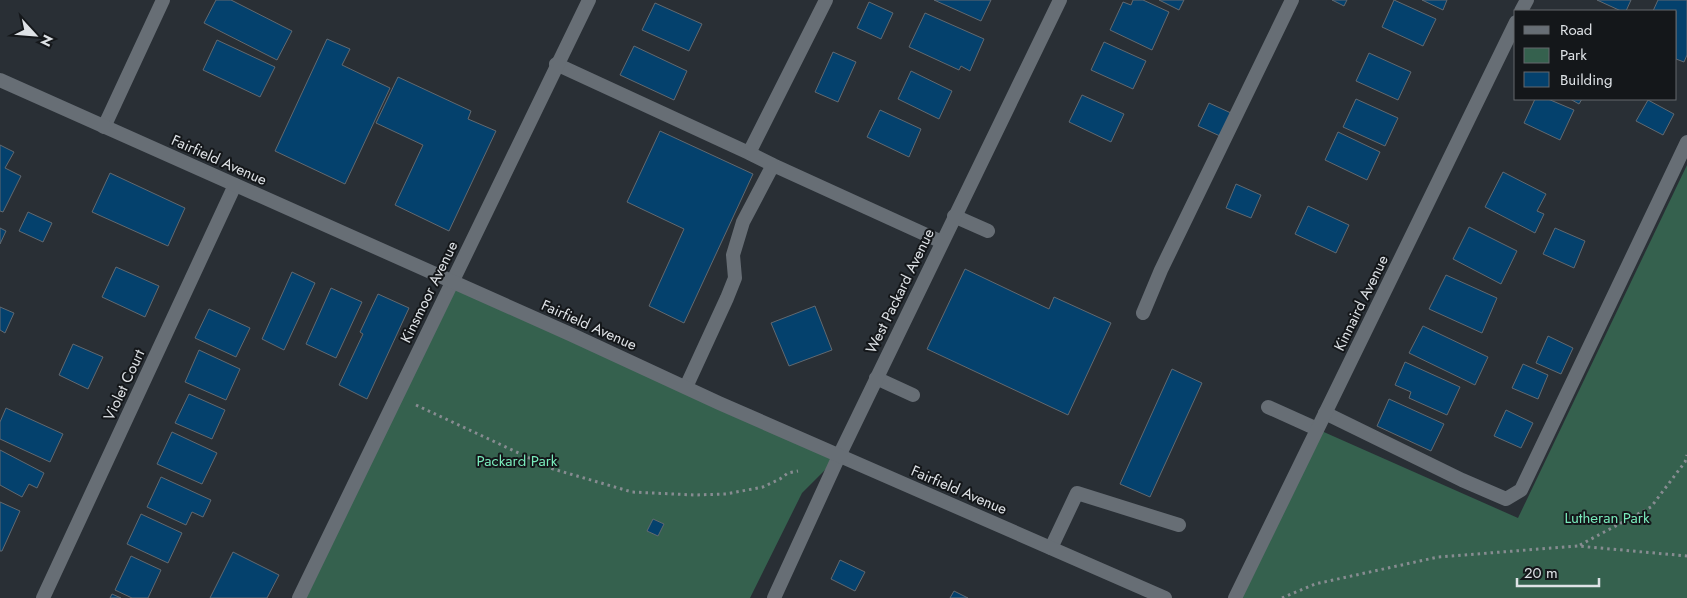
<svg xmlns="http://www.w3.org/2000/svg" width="1687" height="598" font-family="Jost,sans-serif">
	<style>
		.green { fill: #35614e }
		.building { fill: #04416d; stroke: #626970 }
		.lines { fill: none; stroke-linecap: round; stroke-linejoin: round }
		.path { stroke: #878c91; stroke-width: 3; stroke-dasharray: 2.5 4; stroke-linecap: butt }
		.service { stroke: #676e75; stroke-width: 14 }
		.minor { stroke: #676e75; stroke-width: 14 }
		.secondary { stroke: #676e75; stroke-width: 14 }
		.labels { text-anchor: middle; stroke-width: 4; stroke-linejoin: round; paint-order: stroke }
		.street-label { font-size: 15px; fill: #dee2e6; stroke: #14171a }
		.park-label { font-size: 15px; fill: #79eabb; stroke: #14171a }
	</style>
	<rect width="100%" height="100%" fill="#292f35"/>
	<path class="green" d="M1687 165V598H1236L1317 429 1518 518Z
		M452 281 839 456 802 493 750 598H299Z"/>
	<path class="building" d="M216 0H231L292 31 277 60 204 23Z
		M934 0H991L981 21Z
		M1133 0H1143L1169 12 1152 50 1110 30 1123 2 1131 5Z
		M1159 0H1184L1179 10Z
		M1332 0H1347L1344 6Z
		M1394 0 1436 19 1423 46 1382 27Z
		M1422 0H1447L1443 10Z
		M1597 0H1631L1626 11H1621Z
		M1658 0H1687V55L1684 62 1676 59V11H1653Z
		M869 2 893 13 881 39 857 28Z
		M655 3 702 24 689 51 642 30Z
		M925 13 984 39 970 71 961 66 959 70 909 47Z
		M327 39 350 49 342 65 390 88 345 184 275 151Z
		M217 40 275 67 260 97 203 70Z
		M1104 42 1146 61 1133 89 1091 70Z
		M634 46 687 71 674 100 620 75Z
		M833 52 856 62 838 102 815 92Z
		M1369 53 1411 72 1398 100 1356 81Z
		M911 71 952 91 939 119 898 99Z
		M398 77 471 111 468 119 496 131 449 231 395 205 423 145 376 123Z
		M1082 95 1124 114 1111 142 1069 122Z
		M1356 99 1398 118 1385 146 1343 127Z
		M1535 99H1548L1574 110 1560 140 1524 123Z
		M1570 99H1582L1579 104Z
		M1648 100 1674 114 1663 135 1636 121Z
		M1209 103 1231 113 1220 136 1198 126Z
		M880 110 921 129 909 157 867 137Z
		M660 131 753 174 684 323 649 306 684 229 627 202Z
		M1338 132 1380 152 1367 180 1325 160Z
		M0 145 14 152 5 168 21 176 3 212 0 211Z
		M1503 172 1546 194 1537 211 1544 214 1535 233 1485 207Z
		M110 173 185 208 168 246 92 212Z
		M1236 184 1261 195 1251 218 1226 208Z
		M1308 206 1349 225 1336 253 1295 234Z
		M28 212 52 223 43 242 19 231Z
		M1469 227 1517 251 1501 284 1453 259Z
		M0 228 6 231 0 244Z
		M1555 228 1585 241 1574 268 1543 254Z
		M116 267 159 286 145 317 102 297Z
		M965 269 1049 309 1054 297 1111 323 1068 415 927 349Z
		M292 272 315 283 284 350 262 339Z
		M1446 275 1497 298 1482 333 1429 309Z
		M331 288 362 302 336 358 306 344Z
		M378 294 409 308 367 399 339 385 363 334 360 332Z
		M815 306 832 350 789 366 771 323Z
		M0 307 14 313 5 333 0 330Z
		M209 309 250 328 236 357 195 338Z
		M1423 326 1488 357 1475 385 1409 353Z
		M1548 336 1573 348 1561 374 1536 363Z
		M73 344 103 357 88 389 59 375Z
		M199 350 240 369 226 400 185 382Z
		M1405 362 1460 387 1447 415 1409 398 1411 392 1395 385Z
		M1523 364 1548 375 1538 399 1512 388Z
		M1172 369 1202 383 1150 497 1120 484Z
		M189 394 225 410 212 439 175 423Z
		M1389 399 1444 424 1431 451 1377 426Z
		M6 408 63 434 50 462 0 439V422Z
		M1506 410 1533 423 1521 448 1494 436Z
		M172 432 217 453 202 484 157 464Z
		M0 450 44 473 37 488 29 484 22 497 0 485Z
		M161 477 211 500 203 517 192 512 186 525 147 507Z
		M0 502 20 511 2 551H0Z
		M141 514 182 533 168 563 127 544Z
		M653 519 664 524 658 536 647 531Z
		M233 552 279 575 267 598H210Z
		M131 556 161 570 148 598H132L115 590Z
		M840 560 865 572 855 591 831 579Z
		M954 591 968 598H950Z
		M112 594 121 598H110Z"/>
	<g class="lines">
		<path class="path" d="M416 405 553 469 632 492 694 495 726 494 763 487 780 479 788 473 798 471
			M1580 545 1651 507 1685 462 1687 455
			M1282 598 1315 584 1438 557 1578 546 1687 556"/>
		<path class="service" d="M556 64 749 153
			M773 165 942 242
			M954 216 988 231
			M1143 313 1161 270 1292 0
			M876 378 913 395
			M686 387 727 298 735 278 733 255 743 222 773 165 749 153 826 0
			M1268 407 1317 429
			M1325 413 1462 480 1506 499 1521 490 1687 142
			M1051 548 1077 493 1179 525"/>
		<path class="minor" d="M1521 11 1527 0
			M104 127 163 0
			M43 598 235 185
			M299 598 589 0
			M774 598 839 456 1060 0
			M1235 598 1516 22"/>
		<path class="secondary" d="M0 80 570 334 719 403 1165 598"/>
	</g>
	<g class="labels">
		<g class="street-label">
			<text transform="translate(219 160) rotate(24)" y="5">Fairfield Avenue</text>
			<text transform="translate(900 291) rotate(-64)" y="5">West Packard Avenue</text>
			<text transform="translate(429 292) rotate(-64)" y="5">Kinsmoor Avenue</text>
			<text transform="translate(1361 303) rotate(-64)" y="5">Kinnaird Avenue</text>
			<text transform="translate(589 325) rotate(24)" y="5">Fairfield Avenue</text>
			<text transform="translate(124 385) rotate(-65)" y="5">Violet Court</text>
			<text transform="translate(959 490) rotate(23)" y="5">Fairfield Avenue</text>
		</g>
		<g class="park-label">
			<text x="517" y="466">Packard Park</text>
			<text x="1607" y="523">Lutheran Park</text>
		</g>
	</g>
	<rect x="1514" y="10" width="162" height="90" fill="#14171a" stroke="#65686c"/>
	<rect x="1524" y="26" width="25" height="8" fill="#676e75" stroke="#65686c"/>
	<text x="1560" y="35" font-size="15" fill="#dee2e6">Road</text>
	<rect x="1524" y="48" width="25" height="15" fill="#35614e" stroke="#65686c"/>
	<text x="1560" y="60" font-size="15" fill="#dee2e6">Park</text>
	<rect x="1524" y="72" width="25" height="15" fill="#04416d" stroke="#65686c"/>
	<text x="1560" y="85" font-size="15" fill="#dee2e6">Building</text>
	<g transform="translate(35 35) rotate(116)" stroke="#14171a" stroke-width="4" paint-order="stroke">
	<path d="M0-4L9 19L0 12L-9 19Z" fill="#dee2e6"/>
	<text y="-8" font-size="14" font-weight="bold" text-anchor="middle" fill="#dee2e6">N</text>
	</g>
	<path d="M1517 578v8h82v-8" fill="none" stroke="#dee2e6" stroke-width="2.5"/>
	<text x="1524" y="578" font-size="15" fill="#dee2e6" stroke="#14171a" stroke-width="4" paint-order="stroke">20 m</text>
</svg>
